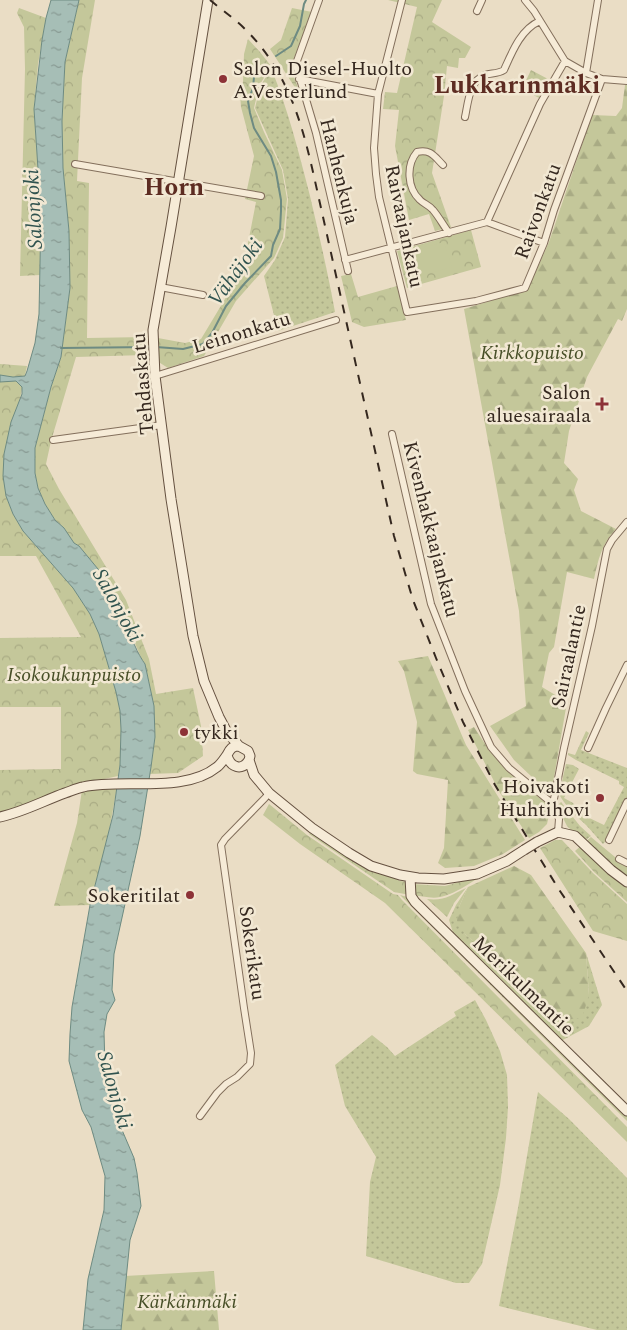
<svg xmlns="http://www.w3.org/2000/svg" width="627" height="1330" font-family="Spectral,serif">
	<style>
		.grass { fill: url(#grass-dots) }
		.forest { fill: url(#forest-firs) }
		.park { fill: url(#park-crowns) }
		.pitch { fill: #c4c79a }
		.water { fill: url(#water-ripples); stroke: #6e8b82 }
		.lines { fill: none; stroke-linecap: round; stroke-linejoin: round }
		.stream { stroke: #6e8b82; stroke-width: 2 }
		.street-casing { stroke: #836f5c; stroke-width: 8 }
		.secondary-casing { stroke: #655140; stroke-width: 11 }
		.street { stroke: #f6ebd7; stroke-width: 6 }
		.secondary { stroke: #f6ebd7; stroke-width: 9 }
		.rail { stroke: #35281f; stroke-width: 2; stroke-dasharray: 9 9; stroke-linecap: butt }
		.secondary-bridge-casing { stroke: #655140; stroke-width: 11; stroke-linecap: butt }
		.secondary-bridge { stroke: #f6ebd7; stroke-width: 9 }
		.poi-dot { fill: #8d3237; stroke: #f2e8d3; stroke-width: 2 }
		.labels { text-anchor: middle; stroke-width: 5; stroke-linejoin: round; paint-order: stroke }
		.poi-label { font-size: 20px; fill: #35281f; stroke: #f2e8d3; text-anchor: end }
		.street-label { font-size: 20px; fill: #35281f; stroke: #f2e8d3 }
		.park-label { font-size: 20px; font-style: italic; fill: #474f27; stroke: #f2e8d3 }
		.water-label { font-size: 21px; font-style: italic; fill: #30534f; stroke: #f2e8d3 }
		.district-label { font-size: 25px; font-weight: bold; fill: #5d2c22; stroke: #f2e8d3 }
	</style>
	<defs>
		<pattern id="grass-dots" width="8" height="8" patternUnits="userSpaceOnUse" patternTransform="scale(1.25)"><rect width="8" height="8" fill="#c4c79a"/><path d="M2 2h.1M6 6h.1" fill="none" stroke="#a9ab84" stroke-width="1.8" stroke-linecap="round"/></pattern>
		<pattern id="forest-firs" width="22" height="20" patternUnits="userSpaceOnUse" patternTransform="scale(1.25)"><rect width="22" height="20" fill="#c4c79a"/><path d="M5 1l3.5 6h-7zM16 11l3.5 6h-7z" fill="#a9ab84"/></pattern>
		<pattern id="park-crowns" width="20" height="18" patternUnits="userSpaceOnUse" patternTransform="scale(1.25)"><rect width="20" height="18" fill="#c4c79a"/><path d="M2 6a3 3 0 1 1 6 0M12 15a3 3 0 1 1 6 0" fill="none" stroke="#a9ab84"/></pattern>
		<pattern id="water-ripples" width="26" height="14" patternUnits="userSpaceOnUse" patternTransform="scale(1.25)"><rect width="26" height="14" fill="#a6beb6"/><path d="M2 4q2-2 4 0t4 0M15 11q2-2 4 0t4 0" fill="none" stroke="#889a93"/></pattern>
	</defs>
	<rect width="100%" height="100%" fill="#eaddc5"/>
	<path class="grass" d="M271 68C288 109 299 153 310 196 319 235 328 273 335 312L278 331 264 276 275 260 285 237 288 199 283 170 255 108 260 87Z
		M586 731 589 733 581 750 627 768V797L607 840 603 844C597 838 592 831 586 825 576 816 566 807 559 794L566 764 573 765 579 769 564 798 573 803 583 815 604 825 624 787 619 784V781L576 760 568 755V753L575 755Z
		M561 802 580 826 591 836 583 842 567 826 557 806Z
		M468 887 459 907 465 934 507 970 589 995 586 953 602 1005 589 1026 561 1041 454 936 449 920 456 905Z
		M475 1000 486 1020 500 1051 507 1075 508 1107 506 1138 500 1185 482 1264 469 1283H456L366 1256 370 1182 376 1157 345 1106 335 1065 372 1035 387 1047 395 1056 456 1016 454 1012Z
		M538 1092 569 1119 627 1178V1330H597L499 1306 518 1208Z"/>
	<path class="forest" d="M625 85H627V309L622 321 618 319 587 377 569 431 564 463 578 479 574 490 581 511 616 529C602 543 598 560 594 579L567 572 554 647 549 653 542 687 567 702 551 795 514 760 490 726 526 706 519 611 464 309 528 289 549 242 592 115 616 116 622 108Z
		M428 656 466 745 525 840 503 854 474 866 445 868 438 863 444 848 448 780 417 774 413 771 417 722 404 671 398 661Z
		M474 727 489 750 517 780 551 807 547 824 539 832 529 838 500 793 468 730Z
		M514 866 531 875 586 953 589 995 582 1018 563 1020 465 934 457 921 459 907 468 887Z
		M214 1271 219 1330H121L124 1298 125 1276Z"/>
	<path class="park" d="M79 0H95L82 78 77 181 89 183 87 338 146 337 145 355 76 357 51 441 46 464 59 489 126 600 149 659 156 694 193 688 201 726 203 756 178 773 150 774 155 737 154 706 145 664 142 660 129 629V623L125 620 110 590 98 569 79 546 74 543 64 528 55 520 45 504 38 488 35 473V448L51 387 61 357 70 288 69 231 63 168 62 121 65 62Z
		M388 0H442L432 22 471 47 465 58H459L458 68 447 66 444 96 432 173 451 227 435 231 429 214 409 220 395 146 399 110 383 109 385 92 397 93 417 7Z
		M19 8 46 18 38 64 34 109 41 214 40 275 20 276 25 69 24 27 17 13Z
		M292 8 312 12 294 58 292 71 298 88 296 89 270 49 281 40Z
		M248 39 260 52 271 66 259 86 254 108 264 132 282 170 287 199 283 238 274 258 236 301 204 356 168 368 157 361 158 338 185 343 201 339 243 269 256 202 245 199 254 156 241 107 240 94 243 82 244 54Z
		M531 70 548 79 539 98 522 89Z
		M471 230 481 267 407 288 397 251Z
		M351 274 358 297 397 286 406 320 364 327 352 322 341 276Z
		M0 364 27 366 19 403 6 496 13 514 23 531 73 588 90 614 99 634 116 692 120 711 121 729 120 765 118 776 67 787 22 807 0 813V770L61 769V707H0V638L81 637 36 556H0Z
		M117 787 109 832 90 905 54 906 77 823 82 790Z
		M269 804 307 835 393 894 398 895 402 900 627 1127V1142L385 903 300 844 263 815Z
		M313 829 360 860 400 881 409 882 410 895 394 892 309 834Z
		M591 837 627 867V880L584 843Z
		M555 840H562L593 873 627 904V941L593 931 540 848Z
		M583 844 627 883V902L594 872 575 851Z
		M483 875C472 882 453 895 440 897 432 899 421 896 412 895V884L445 886Z
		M466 888 454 903 447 917 427 899C445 901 451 895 466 888Z
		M400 895 411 898 627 1114V1121Z"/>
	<path class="pitch" d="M444 242 452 267 409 279 402 253Z"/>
	<path class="water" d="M51 0H79L65 62 62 121 63 168 69 231 70 288 61 357 51 387 35 448V473L38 488 45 504 55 520 64 528 74 543 79 546 98 569 110 590 125 620 129 623C128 634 139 656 145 664L154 706 155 737 151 767 140 836 114 954 112 990 115 1000 107 1014 104 1032 105 1068 109 1091 116 1116 134 1158 137 1173 141 1206 130 1240 121 1330H83L88 1279 104 1210 105 1176 91 1127 82 1110 69 1061 70 1034 72 1007 90 905 113 815 120 765 121 729 120 711 116 692 99 634 90 614 73 588 23 531 13 514 6 496 3 476 4 454 11 422 22 394V387L16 381 0 382V375L13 377 25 376 27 371 35 343 39 314 41 214 34 109 42 40 46 18Z"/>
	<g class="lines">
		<path class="stream" d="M276 56 291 46 300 26 304 4 306 0
			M156 347 183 349 203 344 212 333 226 306 245 283 271 256 273 245 280 229 281 211V200L276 172 271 156 254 128 250 113 248 101 253 88 254 77 262 66
			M61 348 151 347"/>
		<g class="street-casing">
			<path id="street" d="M319 0 297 61V69L316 133 348 271
				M402 0 378 94 374 148 376 174 379 197 407 312 476 301 525 288 544 243 554 210 602 79
				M525 0 534 11 565 61 586 73 602 79 627 81
				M477 11 482 0
				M586 73 598 0
				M299 79 378 94
				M465 117C468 104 469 80 485 75 491 73 498 74 504 70 512 52 521 29 540 21
				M75 164 261 196
				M443 165C434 156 431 149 417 152 406 165 407 188 420 200 424 204 429 205 433 210 439 217 443 225 449 233
				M487 222 540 104 565 61
				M345 260 487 222 544 243
				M160 287 203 295
				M155 376 336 320
				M392 434 431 604 465 691 491 747 509 768 553 804 559 819 558 832
				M53 440 162 425
				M588 748 606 708 627 665
				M553 804 564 748 592 626 607 549 612 540 627 522
				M609 840 627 802
				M619 859 627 863
				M200 1116 217 1093 226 1084 237 1077 250 1064 251 1053 244 1008 221 845 225 839 265 798 269 793"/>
		</g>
		<g class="secondary-casing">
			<path id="secondary" d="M208 0 171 227 153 330 155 376 171 499 193 636 204 681 219 717 227 732 239 746 248 751 250 756 249 760 254 775 269 793 312 828 349 853 371 866 400 875 418 878 444 879 477 874 507 861 524 850
				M239 746C232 746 230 749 227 755 230 767 242 772 249 760
				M0 817C23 812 43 801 65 793 71 791 77 788 83 787 123 778 184 794 217 767 221 764 224 759 227 755
				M537 842 558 832 575 836 611 870 627 882
				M410 877 411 896 415 902 627 1111"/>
		</g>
		<use href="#street" class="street"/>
		<use href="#secondary" class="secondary"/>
		<path class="rail" d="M210 0C222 10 235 19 246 30 286 70 301 119 313 172L394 536 413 600 436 658 463 722 495 785 558 888 627 991"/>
		<g class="secondary-bridge-casing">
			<path id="secondary-bridge" d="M524 850 537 842"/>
		</g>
		<use href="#secondary-bridge" class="secondary-bridge"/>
	</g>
	<g class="poi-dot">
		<circle cx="223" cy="79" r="5"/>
		<path d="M599.5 396.5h5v5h5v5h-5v5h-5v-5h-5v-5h5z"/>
		<circle cx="184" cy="732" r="5"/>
		<circle cx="600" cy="798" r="5"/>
		<circle cx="190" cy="895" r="5"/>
	</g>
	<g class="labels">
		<g class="poi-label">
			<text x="233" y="75" text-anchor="start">Salon Diesel-Huolto<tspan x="233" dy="23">A.Vesterlund</tspan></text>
			<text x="591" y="399">Salon<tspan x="591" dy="23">aluesairaala</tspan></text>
			<text x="194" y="739" text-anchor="start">tykki</text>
			<text x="590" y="793">Hoivakoti<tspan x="590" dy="23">Huhtihovi</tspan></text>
			<text x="180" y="902">Sokeritilat</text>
		</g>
		<g class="street-label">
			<text transform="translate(340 171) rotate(76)" y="7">Hanhenkuja</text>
			<text transform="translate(537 211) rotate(-70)" y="7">Raivonkatu</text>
			<text transform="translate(405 226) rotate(78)" y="7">Raivaajankatu</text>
			<text transform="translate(241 332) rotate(-17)" y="7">Leinonkatu</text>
			<text transform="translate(142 384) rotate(-95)" y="7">Tehdaskatu</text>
			<text transform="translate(432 529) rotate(76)" y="7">Kivenhakkaajankatu</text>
			<text transform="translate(568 656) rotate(-78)" y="7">Sairaalantie</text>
			<text transform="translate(253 953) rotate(82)" y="7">Sokerikatu</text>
			<text transform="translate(524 985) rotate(44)" y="7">Merikulmantie</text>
		</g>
		<g class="park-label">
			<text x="532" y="359">Kirkkopuisto</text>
			<text x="74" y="681">Isokoukunpuisto</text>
			<text x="187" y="1308">Kärkänmäki</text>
		</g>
		<g class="water-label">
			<text transform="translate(33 209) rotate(-93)" y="7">Salonjoki</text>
			<text transform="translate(235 272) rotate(-54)" y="7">Vähäjoki</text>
			<text transform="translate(118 605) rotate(61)" y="7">Salonjoki</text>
			<text transform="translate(115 1090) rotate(74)" y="7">Salonjoki</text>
		</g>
		<g class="district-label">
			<text x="517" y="93">Lukkarinmäki</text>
			<text x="174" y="195">Horn</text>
		</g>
	</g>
</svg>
